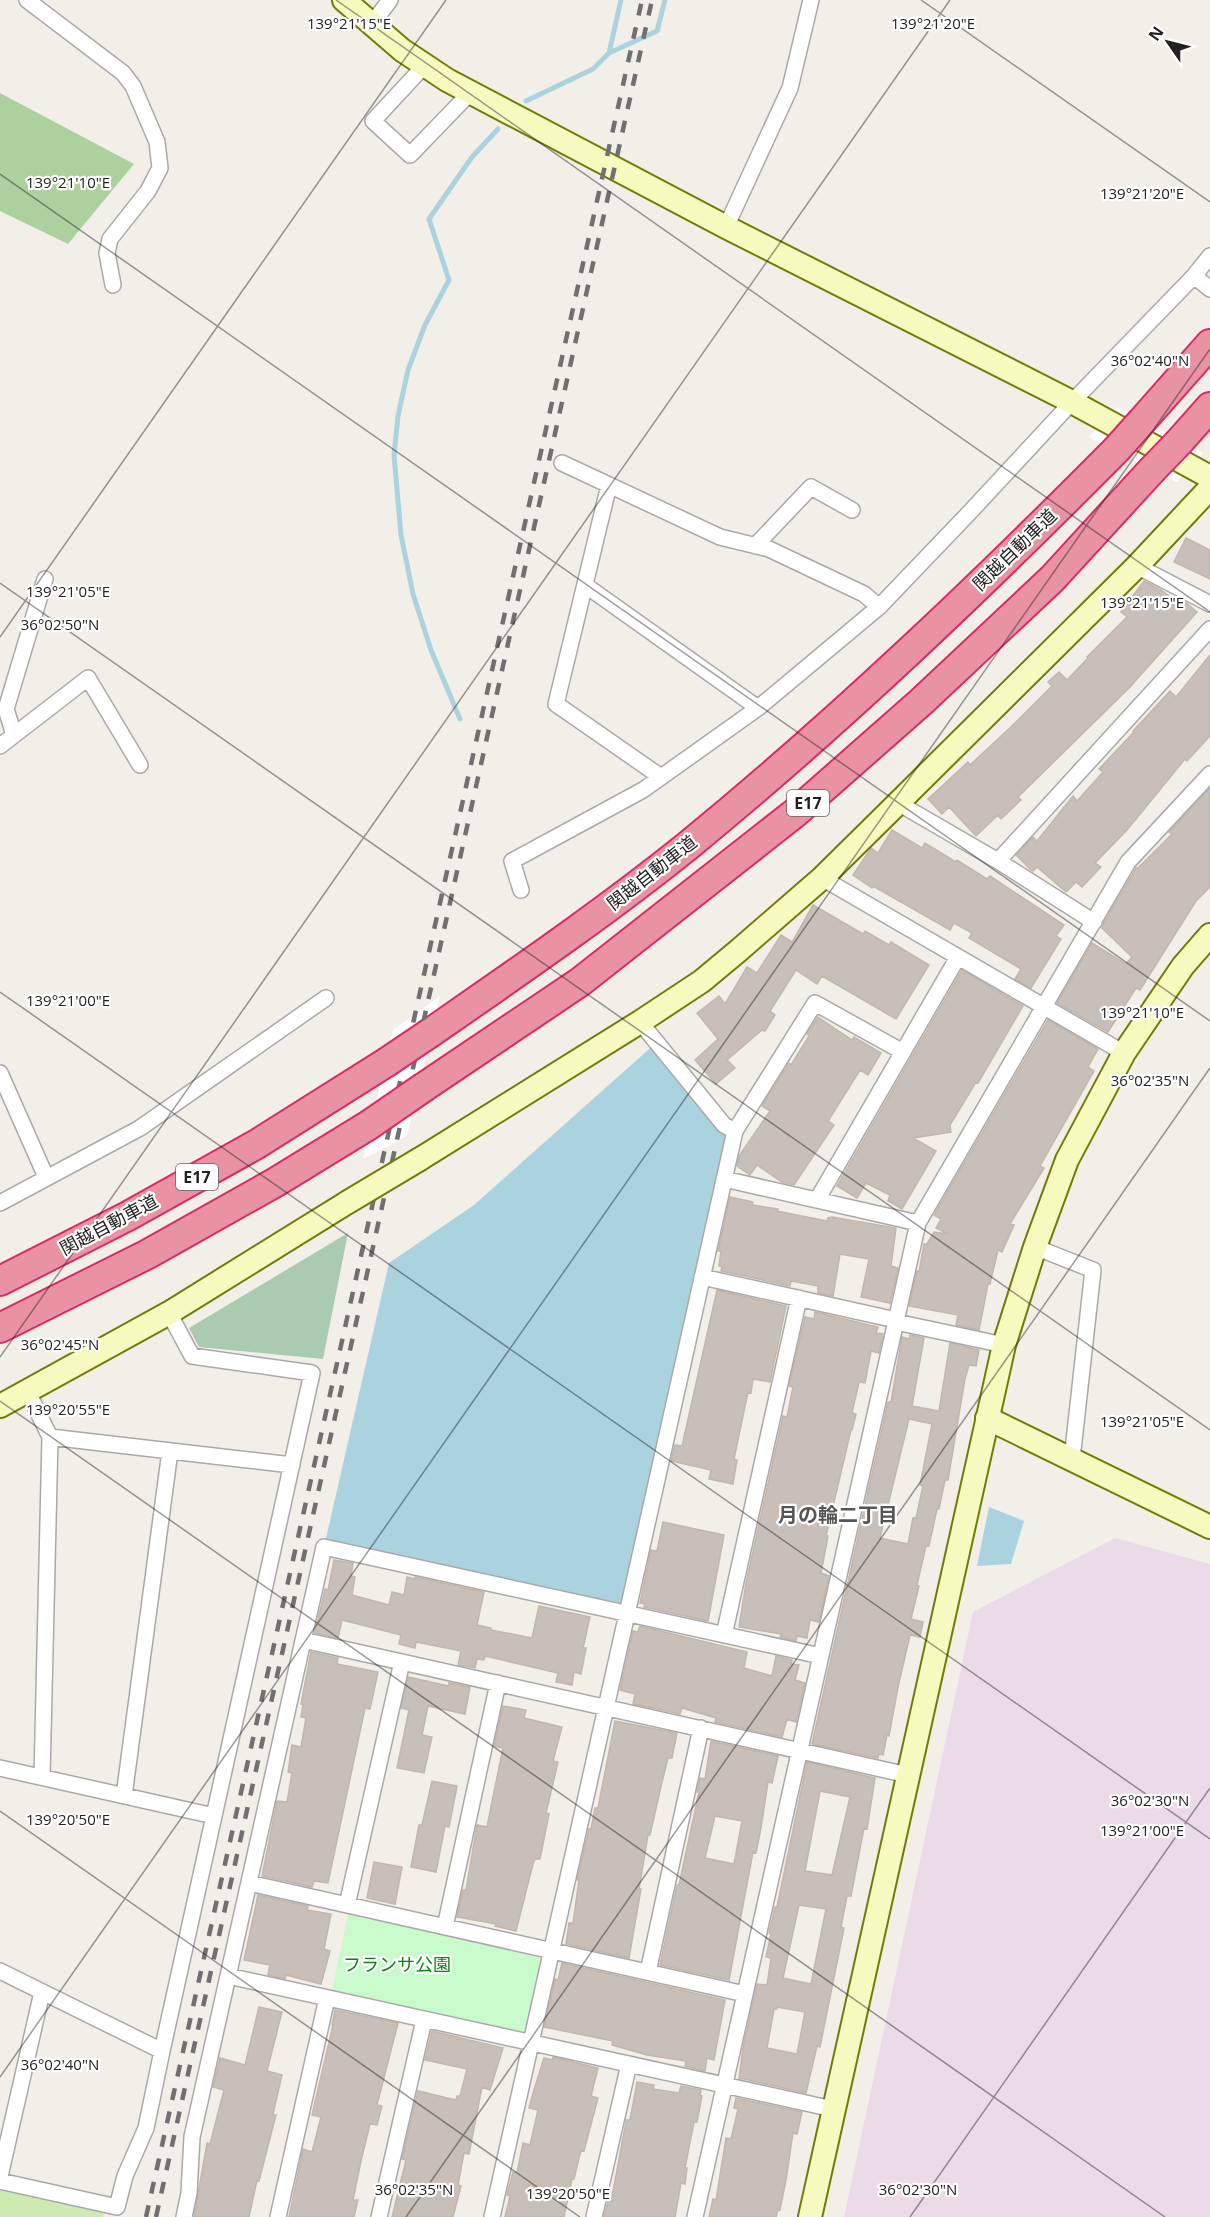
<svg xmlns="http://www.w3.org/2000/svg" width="1210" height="2217" font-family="'Open Sans','Noto Sans JP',sans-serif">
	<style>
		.industrial { fill: #ebdbe8 }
		.grass { fill: #cdebb0 }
		.forest { fill: #add19e }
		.cemetery { fill: #aacbaf }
		.park { fill: #c8facc }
		.water { fill: #aad3df }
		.pier { fill: #fff }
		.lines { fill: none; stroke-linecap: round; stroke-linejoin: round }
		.stream { stroke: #aad3df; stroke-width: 5 }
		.building { fill: #c7bfb8; stroke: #c4b6ab; stroke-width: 1.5; fill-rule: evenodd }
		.street-casing { stroke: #a9a9a9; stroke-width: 18 }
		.secondary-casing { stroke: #707d05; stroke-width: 26 }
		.highway-casing { stroke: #dc2a67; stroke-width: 32 }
		.street { stroke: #fff; stroke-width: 15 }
		.secondary { stroke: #f7fabf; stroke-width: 22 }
		.highway { stroke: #e892a2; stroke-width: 28 }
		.rail { stroke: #707070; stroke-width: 4.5; stroke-dasharray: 12 12; stroke-linecap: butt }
		.secondary-bridge-casing { stroke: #707d05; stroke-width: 26; stroke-linecap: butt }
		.highway-bridge-casing { stroke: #dc2a67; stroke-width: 32; stroke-linecap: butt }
		.secondary-bridge { stroke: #f7fabf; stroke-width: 22 }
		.highway-bridge { stroke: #e892a2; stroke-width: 28 }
		.ticks { fill: none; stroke: #222; stroke-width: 1.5; stroke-opacity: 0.45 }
		.labels { text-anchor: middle; stroke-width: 4.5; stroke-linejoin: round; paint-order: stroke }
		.shield { fill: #fff; stroke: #646464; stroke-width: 1.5 }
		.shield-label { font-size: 16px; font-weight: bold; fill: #222 }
		.street-label { font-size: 18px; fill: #222; stroke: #fff }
		.park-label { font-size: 18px; fill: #0c8416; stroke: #fff }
		.neighbourhood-label { font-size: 20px; font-weight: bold; fill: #555; stroke: #fff }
		.ticks-label { font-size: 15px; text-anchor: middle; fill: #222; stroke: #fff; stroke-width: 4.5; stroke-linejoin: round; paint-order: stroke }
	</style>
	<rect width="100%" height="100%" fill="#f2efe9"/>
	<path class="industrial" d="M1115 1538 1210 1564V2217H844L973 1612Z"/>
	<path class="grass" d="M0 2188 104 2211 103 2217H0Z"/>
	<path class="forest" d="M0 93 134 164 68 244 0 211Z"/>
	<path class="cemetery" d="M348 1233 323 1359 199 1347 189 1328Z"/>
	<path class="park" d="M350 1906 552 1951 531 2043 330 1999Z"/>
	<path class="water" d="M657 1042 735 1131 627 1613 324 1547 389 1263 474 1205Z
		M989 1507 1024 1521 1011 1564 977 1566Z"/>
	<path class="pier" d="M1117 407 1203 453 1177 482 1089 437Z
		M440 996 407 1136 363 1159 393 1030Z"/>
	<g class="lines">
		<path class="stream" d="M609 53 621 0
			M526 101 593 69 609 53 657 31 665 0
			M460 719 431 650 413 594 401 535 394 455 398 416 408 370 425 325 449 280 429 219 472 157 498 129"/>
	</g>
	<path class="building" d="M1186 538 1210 550V579L1174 562Z
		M1144 581 1161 590 1177 602 1179 599 1184 601 1197 612 1129 688 1018 797 1021 800 1001 819 998 815 976 836 949 807 942 814 928 799 968 762 970 765 1013 725 1052 686 1048 682 1059 672 1067 680 1088 658 1087 657 1127 617 1121 612Z
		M1210 655V736L1187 761 1185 759 1127 830 1095 863 1101 867 1082 887 1076 882 1066 892 1037 867 1033 871 1031 870 1016 855 1033 837 1037 841 1073 796 1077 801 1103 772 1099 769 1134 732 1133 731 1170 691 1176 697Z
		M1210 788V887L1196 901 1140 990 1136 988 1108 1032 1057 1003 1092 943 1126 964 1132 957 1102 928 1103 924 1136 868H1138L1172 834 1169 832Z
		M892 830 922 848 925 843 956 862 957 860 987 879 990 876 1064 925 1056 936 1061 939 1031 988 1015 979 1021 969 969 938 972 933 954 923 950 930 873 886 872 888 853 875 871 848 878 853Z
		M813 905 863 934 865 931 889 945 891 942 929 965 896 1019 822 976 817 984 796 970 770 1011 775 1015 765 1031 762 1030 727 1060 735 1068 716 1084 695 1060 718 1039 697 1013 719 996 725 1004 747 967 757 973 781 935 792 942Z
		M962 970 1023 1006 978 1083 976 1082 950 1125 951 1132 913 1138 936 1151 902 1209 888 1201 890 1195 866 1183 857 1198 837 1186Z
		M818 1017 852 1040 854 1037 881 1053 868 1075 860 1070 828 1121 834 1125 794 1185 782 1182 757 1165 750 1175 737 1166 739 1156 770 1111 762 1106 789 1063 791 1065 809 1036 807 1034Z
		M1048 1020 1098 1049 1088 1067 1094 1071 1040 1166 1044 1168 1010 1224 1014 1225 1002 1252 998 1250 990 1284H988L979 1330 956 1325 958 1315 909 1306 917 1271 919 1272 924 1244H927L934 1232 948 1234 936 1228 941 1219 934 1215Z
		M730 1197 753 1202 752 1205 778 1209 777 1211 827 1221 828 1218 832 1217 896 1228 891 1266 898 1268 890 1303 861 1297 869 1259 840 1254 833 1296 818 1293V1286L791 1281 790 1286 721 1271 722 1267 719 1266 721 1251H718Z
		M717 1290 786 1306 770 1382 753 1379 751 1393 748 1392 734 1459 737 1460 733 1484 709 1479 711 1470 671 1461 675 1445 682 1446Z
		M815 1312 878 1327 876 1333 883 1334 879 1353 871 1351 865 1383 859 1382 852 1413 856 1414 852 1430H851L826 1536H828L821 1573 829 1576 819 1622 810 1620 807 1638 797 1636 796 1641 780 1637 781 1634 739 1627 746 1583 783 1416 787 1417 793 1387 789 1386 805 1317 814 1319Z
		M910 1335 924 1338 912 1406 939 1411 950 1343 979 1350 976 1366 969 1365 965 1379 948 1480H945L939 1509H937L929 1546H926L917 1585 919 1586 911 1619 923 1622 920 1637 910 1635 898 1687 889 1736 887 1735 883 1755 879 1754 878 1758 812 1744 888 1402H891L902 1337 909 1339ZM909 1419 932 1424 920 1485 923 1486 916 1518H913L908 1544 880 1538Z
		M663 1522 724 1535 708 1621 644 1607 645 1604 640 1603 651 1550 657 1551Z
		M334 1560 353 1563 351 1576 355 1577 352 1595 389 1605 392 1592 404 1595 407 1577 415 1579V1577L484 1592 477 1625 491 1628V1630L532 1638 539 1606 590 1617 583 1648H586L581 1674 574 1672 572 1685 556 1682 558 1673 485 1656 484 1660 477 1659 475 1668 458 1665 461 1651 416 1642 415 1648 399 1644 401 1635 342 1620 338 1638 315 1633 325 1589 328 1590Z
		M640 1626 747 1652 744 1668 772 1676 776 1656 792 1660 791 1664 799 1665 795 1680 805 1683 796 1722 787 1719 782 1737 715 1722 716 1718 682 1708 680 1714 633 1704 635 1694 620 1690 633 1631 638 1632Z
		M311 1652 338 1658 337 1664 378 1672 370 1709 365 1708 328 1883 314 1881 312 1887 262 1876 277 1801 287 1802 292 1773 288 1772 292 1745 301 1747 306 1718 301 1717 303 1704H301Z
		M408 1677 449 1686V1683L470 1687 465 1714 428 1706 422 1735 432 1737 424 1773 397 1768 409 1710 401 1708Z
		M503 1706 526 1710 524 1718 562 1727 553 1761 558 1762 546 1813 549 1814 540 1859H535L533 1864 516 1931 495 1926 496 1924 457 1917 463 1890H466L477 1825 487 1827 494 1792 503 1748 494 1746Z
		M615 1721 677 1733 672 1758H668L662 1782 650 1835H648L639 1889H641L629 1958 566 1944 569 1923H573L579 1880H577L589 1829H591L595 1808H598Z
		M711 1741 778 1756 772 1783 768 1782 761 1828 756 1853 753 1852 729 1980 660 1965 677 1885H679L699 1792H697L700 1778 705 1779ZM715 1816 742 1821 734 1864 705 1858Z
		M807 1762 875 1778 867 1829 864 1828 851 1896H847L841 1927 844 1928 820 2047 817 2046 806 2093 739 2078 743 2048 757 1984 767 1985 771 1958 766 1957 771 1934 769 1933 775 1907H777ZM820 1791 850 1797 832 1875 805 1871ZM799 1905 826 1909 811 1984 783 1978ZM777 2007 805 2012 797 2054 767 2048 774 2009H777Z
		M432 1781 457 1786 449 1827 445 1826 436 1872 411 1867 419 1825H422Z
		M374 1862 402 1867 395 1904 367 1898Z
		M258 1895 308 1906 307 1910 331 1914 324 1949 330 1951 321 1984 286 1975 285 1979 268 1975 270 1965 244 1960Z
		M562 1963 725 2000 714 2060 707 2058 705 2071 685 2066 686 2061 647 2055 612 2045 613 2041 544 2027 555 1979 558 1980Z
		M259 2007 282 2012 267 2071 282 2075 273 2114 276 2115 259 2181 257 2180 249 2217H194L207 2143 210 2144 224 2090 213 2087 220 2058 245 2065Z
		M335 2010 398 2023 377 2105 382 2106 377 2125 370 2124 361 2161 353 2200H358L354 2217H289L303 2149 312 2152 321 2117 312 2115 333 2025H332Z
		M432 2031 503 2048 490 2090 482 2087 469 2154 464 2153 458 2185 461 2186 453 2217H392L406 2160 402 2159 418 2091 456 2100 457 2096H460L467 2069 425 2060Z
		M553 2057 598 2068 591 2096 598 2098 584 2151 581 2150 574 2179H572L564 2217H505L510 2196 507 2195 513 2172 517 2173 523 2143 530 2145 538 2110 529 2108 534 2090 544 2058 552 2060Z
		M637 2082 654 2085 653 2089 679 2093 681 2086 701 2090 700 2095 702 2096 697 2122H694L685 2168H687L685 2184 681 2183 675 2217H604L608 2201 611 2202 626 2122V2120H630Z
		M736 2098 802 2112 797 2134 793 2133 786 2180 780 2210 778 2209 776 2217H709L713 2199 716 2200 726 2138 731 2139 738 2109 734 2108Z"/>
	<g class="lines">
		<g class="street-casing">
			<path id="street" d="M27 0 123 73 133 86 157 142 160 168 148 191 110 239 107 253 113 285
				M372 24 390 0
				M424 66 373 121 410 155 470 93
				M726 227 790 88 811 0
				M1194 276 1210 289
				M562 463 720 537 769 549 864 594 879 607
				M609 485 556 704 661 777
				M755 546 811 487 852 510
				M1137 566 1210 604
				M585 585 758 708
				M14 735 6 709 45 579
				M0 746 88 678 140 765
				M898 803 998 861 1094 922
				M998 861 1210 629
				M822 878 1124 1053
				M521 890 512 861 643 790 758 708 879 607 970 512 1072 402 1194 276 1210 256
				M640 1022 724 1125 735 1131
				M0 1073 46 1177
				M724 1179 918 1223
				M817 1200 958 957
				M0 1203 140 1128 326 998
				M1035 1247 1093 1270 1072 1459
				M702 1277 896 1320
				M896 1322 1004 1345
				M28 1392 50 1437 292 1465
				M724 1635 799 1298
				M303 1640 908 1775
				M0 1768 214 1816
				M42 1777 50 1437
				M124 1796 170 1451
				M249 1883 745 1994
				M347 1905 402 1662
				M445 1927 498 1683
				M0 1971 162 2051
				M648 1972 701 1728
				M228 1976 833 2109
				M0 2176 42 1992
				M0 2181 117 2207 125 2176 146 2128 162 2051 312 1373 192 1356 169 1313
				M184 2217 189 2193 192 2137 324 1547 821 1656
				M278 2217 327 1998
				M379 2217 424 2020
				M492 2217 735 1131 815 1003 903 1052
				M594 2217 629 2064
				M695 2217 918 1223 1128 862 1210 774"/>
		</g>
		<g class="secondary-casing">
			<path id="secondary" d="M344 0 402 50 447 80 726 227 1072 402 1210 477
				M420 1159 640 1022 702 981 738 951 822 878 898 803 1137 566 1210 488
				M0 1406 169 1313 348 1202
				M987 1418 1210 1527
				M810 2217 1004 1345 1035 1247 1067 1160 1124 1053 1183 966 1210 935"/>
		</g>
		<g class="highway-casing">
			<path id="highway" d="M1142 421 1210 344
				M1179 442 1210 407
				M430 1033C518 972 607 911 690 844 840 721 980 587 1116 450
				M424 1087 580 982 795 813 921 702 1052 579 1151 471
				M0 1281 128 1216 257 1144 387 1062
				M0 1328 148 1254 276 1182 369 1125"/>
		</g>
		<use href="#street" class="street"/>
		<use href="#secondary" class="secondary"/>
		<use href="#highway" class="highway"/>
		<path class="rail" d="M146 2217 642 0
			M156 2217 652 0"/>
		<g class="secondary-bridge-casing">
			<path id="secondary-bridge" d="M348 1202 420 1159"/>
		</g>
		<g class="highway-bridge-casing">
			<path id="highway-bridge" d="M1116 450 1142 421
				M1151 471 1179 442
				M387 1062 430 1033
				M369 1125 424 1087"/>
		</g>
		<use href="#secondary-bridge" class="secondary-bridge"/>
		<use href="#highway-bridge" class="highway-bridge"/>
	</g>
	<path class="ticks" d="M336 0 1210 612M921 0 1210 202M0 174 1210 1021M0 583 1210 1430M0 637 446 0M0 992 1210 1839M0 1357 950 0M0 1401 1165 2217M0 1811 580 2217M0 2077 1210 349M406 2217 1210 1068M910 2217 1210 1788"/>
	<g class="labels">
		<g class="shield">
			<rect x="787" y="790" width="42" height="26" rx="4.5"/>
			<rect x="176" y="1164" width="42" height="26" rx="4.5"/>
		</g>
		<g class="shield-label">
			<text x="808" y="809">E17</text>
			<text x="197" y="1183">E17</text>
		</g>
		<g class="street-label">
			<text transform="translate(1015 550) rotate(-44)" y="6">関越自動車道</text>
			<text transform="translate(652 873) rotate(-38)" y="6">関越自動車道</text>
			<text transform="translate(109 1225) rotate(-28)" y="6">関越自動車道</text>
		</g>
		<g class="park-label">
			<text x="397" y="1971">フランサ公園</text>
		</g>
		<g class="neighbourhood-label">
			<text x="838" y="1522">月の輪二丁目</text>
		</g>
	</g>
	<g class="ticks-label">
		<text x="349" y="29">139°21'15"E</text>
		<text x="933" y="29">139°21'20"E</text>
		<text x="68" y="188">139°21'10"E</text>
		<text x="1142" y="199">139°21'20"E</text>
		<text x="1150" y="366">36°02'40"N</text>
		<text x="68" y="597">139°21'05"E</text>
		<text x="1142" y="608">139°21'15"E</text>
		<text x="60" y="630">36°02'50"N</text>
		<text x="68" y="1006">139°21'00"E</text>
		<text x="1142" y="1018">139°21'10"E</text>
		<text x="1150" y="1086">36°02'35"N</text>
		<text x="60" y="1350">36°02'45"N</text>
		<text x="68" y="1415">139°20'55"E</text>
		<text x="1142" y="1427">139°21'05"E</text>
		<text x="1150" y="1806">36°02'30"N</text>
		<text x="68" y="1825">139°20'50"E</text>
		<text x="1142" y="1836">139°21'00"E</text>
		<text x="60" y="2070">36°02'40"N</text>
		<text x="414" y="2195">36°02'35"N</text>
		<text x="918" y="2195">36°02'30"N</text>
		<text x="568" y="2199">139°20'50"E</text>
	</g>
	<g transform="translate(1168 42) rotate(305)" stroke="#ffffff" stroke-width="4.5" paint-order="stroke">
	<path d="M0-4.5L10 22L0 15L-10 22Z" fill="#222222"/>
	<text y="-9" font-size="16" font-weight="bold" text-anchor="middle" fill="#222222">N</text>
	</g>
</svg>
